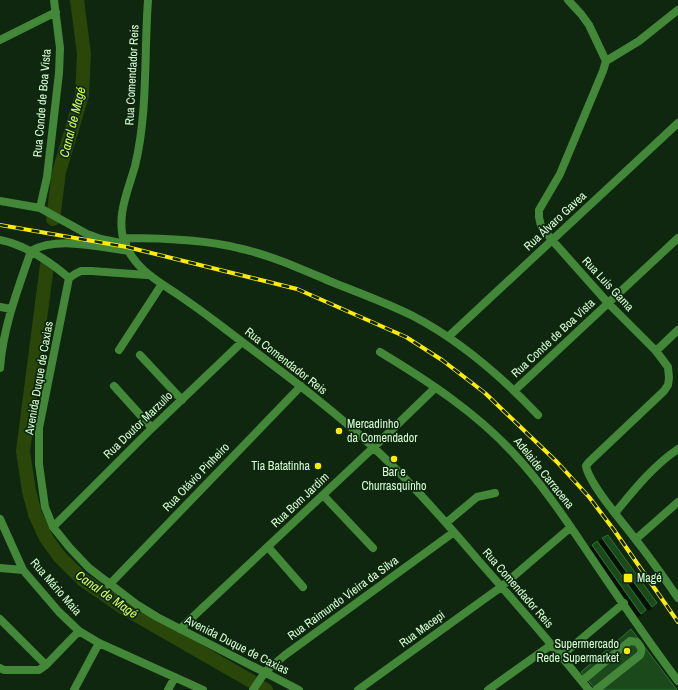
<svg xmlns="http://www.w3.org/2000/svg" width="678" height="690" font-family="'Archivo Narrow',sans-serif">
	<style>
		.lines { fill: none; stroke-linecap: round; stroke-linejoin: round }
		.river { stroke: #2a4609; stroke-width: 14 }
		.building { fill: #1b481c; stroke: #2c752e; filter: url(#shadow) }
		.minor { stroke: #438739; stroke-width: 8 }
		.rail-casing { stroke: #ffed01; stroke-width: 4 }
		.rail { stroke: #0f270f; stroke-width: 2.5; stroke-dasharray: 8; stroke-linecap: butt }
		.poi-dot { fill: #ffed01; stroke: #0f270f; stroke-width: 1.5 }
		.labels { text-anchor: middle; stroke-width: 3.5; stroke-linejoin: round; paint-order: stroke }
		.street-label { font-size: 12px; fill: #d7ffd5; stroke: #0f270f }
		.poi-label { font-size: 12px; fill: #d7ffd5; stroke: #0f270f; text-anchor: start }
		.water-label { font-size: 13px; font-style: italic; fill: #d2ff63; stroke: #0f270f }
	</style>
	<defs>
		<filter id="shadow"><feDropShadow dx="-3.5" dy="3.5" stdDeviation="0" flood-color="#0009"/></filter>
	</defs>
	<rect width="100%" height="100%" fill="#0f270f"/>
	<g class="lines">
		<path class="river" d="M53 219 59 172 82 95 84 54 77 0
			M47 265 23 451 29 491 35 514 46 538 59 556 83 580 124 608 251 681
			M259 686 266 690"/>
	</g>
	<path class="building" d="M608 535 657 603 652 607 602 538Z
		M597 541 646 610 641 614 592 545Z
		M631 629 677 690H596L581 672Z"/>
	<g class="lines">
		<path class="minor" d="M148 0C144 54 148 113 135 166 128 191 115 218 125 244 136 270 158 281 180 296 193 305 207 315 220 325 272 365 326 403 374 448 412 483 445 521 478 560 516 603 553 646 589 690
			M568 0 581 14 589 25 606 61 603 71 560 174 539 210V217L541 226 552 240 608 303 656 351 668 367 669 378 668 385 664 391 589 462 586 466C589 484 624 524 636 540 651 559 665 579 678 598
			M0 40 56 12
			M606 61 639 41 678 10
			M0 201 40 208 87 234 101 239 126 244
			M40 208 47 177 59 73 60 48 54 0
			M124 238C160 238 203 239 238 248 271 255 301 269 332 282 359 293 387 303 413 316 461 341 501 376 538 415
			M0 240C26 245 49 261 69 278
			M31 251C57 236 100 247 129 251
			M147 275 91 271H81L75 274 69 278 39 428V464L45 507 53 527 70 548 89 568 136 604 157 617 299 690
			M0 307 11 309
			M448 337 678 123
			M119 350 162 284
			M656 351 678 330
			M380 352C428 381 477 413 515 455 543 485 566 520 589 554 618 597 647 640 678 681
			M140 355 182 400
			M0 368C3 327 18 289 31 251
			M114 386 152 428
			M515 390 678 238
			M323 495 373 548
			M615 513C634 490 653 466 678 449
			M0 519 23 570 59 612 79 631 99 643 203 690
			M446 523 477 497 495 493
			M53 527 152 428 242 342
			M636 539 678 502
			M268 547 303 587
			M0 568 23 570
			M109 585 301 386
			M0 619 46 665
			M180 629 374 447 435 388
			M561 656 624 603
			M0 668 4 670H39L46 665 79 631
			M582 681 630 641 637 642C641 647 643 649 640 655L596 690
			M74 690 99 643
			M168 690 175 677
			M253 690 265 672 285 655 454 532
			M358 690 501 587 571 527
			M488 690 551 645"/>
		<g class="rail-casing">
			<path id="rail" d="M0 225 127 247 297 289 406 337 442 360 485 393 557 462 589 497 614 530 678 622"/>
		</g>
		<use href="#rail" class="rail"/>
	</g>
	<g class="poi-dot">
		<circle cx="339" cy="431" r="4"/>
		<circle cx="394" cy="459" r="4"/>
		<circle cx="318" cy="466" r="4"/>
		<rect x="623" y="573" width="10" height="10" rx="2"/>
		<circle cx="627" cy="651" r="4"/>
	</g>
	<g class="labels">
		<g class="street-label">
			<text transform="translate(132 75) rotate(-87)" y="4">Rua Comendador Reis</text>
			<text transform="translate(42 103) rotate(-85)" y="4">Rua Conde de Boa Vista</text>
			<text transform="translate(555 221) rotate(-43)" y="4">Rua Álvaro Gavea</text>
			<text transform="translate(608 284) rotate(47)" y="4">Rua Luis Gama</text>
			<text transform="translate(553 338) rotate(-43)" y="4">Rua Conde de Boa Vista</text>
			<text transform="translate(286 361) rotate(38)" y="4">Rua Comendador Reis</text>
			<text transform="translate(39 378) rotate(-80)" y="4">Avenida Duque de Caxias</text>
			<text transform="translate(138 425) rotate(-44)" y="4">Rua Doutor Marzullo</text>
			<text transform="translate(544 473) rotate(51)" y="4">Adelaide Carracena</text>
			<text transform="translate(196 477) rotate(-46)" y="4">Rua Otávio Pinheiro</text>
			<text transform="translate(300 500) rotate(-43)" y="4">Rua Bom Jardim</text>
			<text transform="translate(56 587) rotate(49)" y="4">Rua Mário Maia</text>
			<text transform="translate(518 588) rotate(49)" y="4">Rua Comendador Reis</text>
			<text transform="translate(343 598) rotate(-36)" y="4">Rua Raimundo Vieira da Silva</text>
			<text transform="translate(422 629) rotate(-36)" y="4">Rua Macepi</text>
			<text transform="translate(237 645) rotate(27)" y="4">Avenida Duque de Caxias</text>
		</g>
		<g class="poi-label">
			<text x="347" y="428">Mercadinho<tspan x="347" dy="14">da Comendador</tspan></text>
			<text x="310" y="470" text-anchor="end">Tia Batatinha</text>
			<text x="394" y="476" text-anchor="middle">Bar e<tspan x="394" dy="14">Churrasquinho</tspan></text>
			<text x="637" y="582">Magé</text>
			<text x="619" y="648" text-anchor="end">Supermercado<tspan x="619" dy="14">Rede Supermarket</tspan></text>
		</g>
		<g class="water-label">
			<text transform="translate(72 122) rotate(-76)" y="5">Canal de Magé</text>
			<text transform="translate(107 594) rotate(35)" y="5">Canal de Magé</text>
		</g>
	</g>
</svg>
